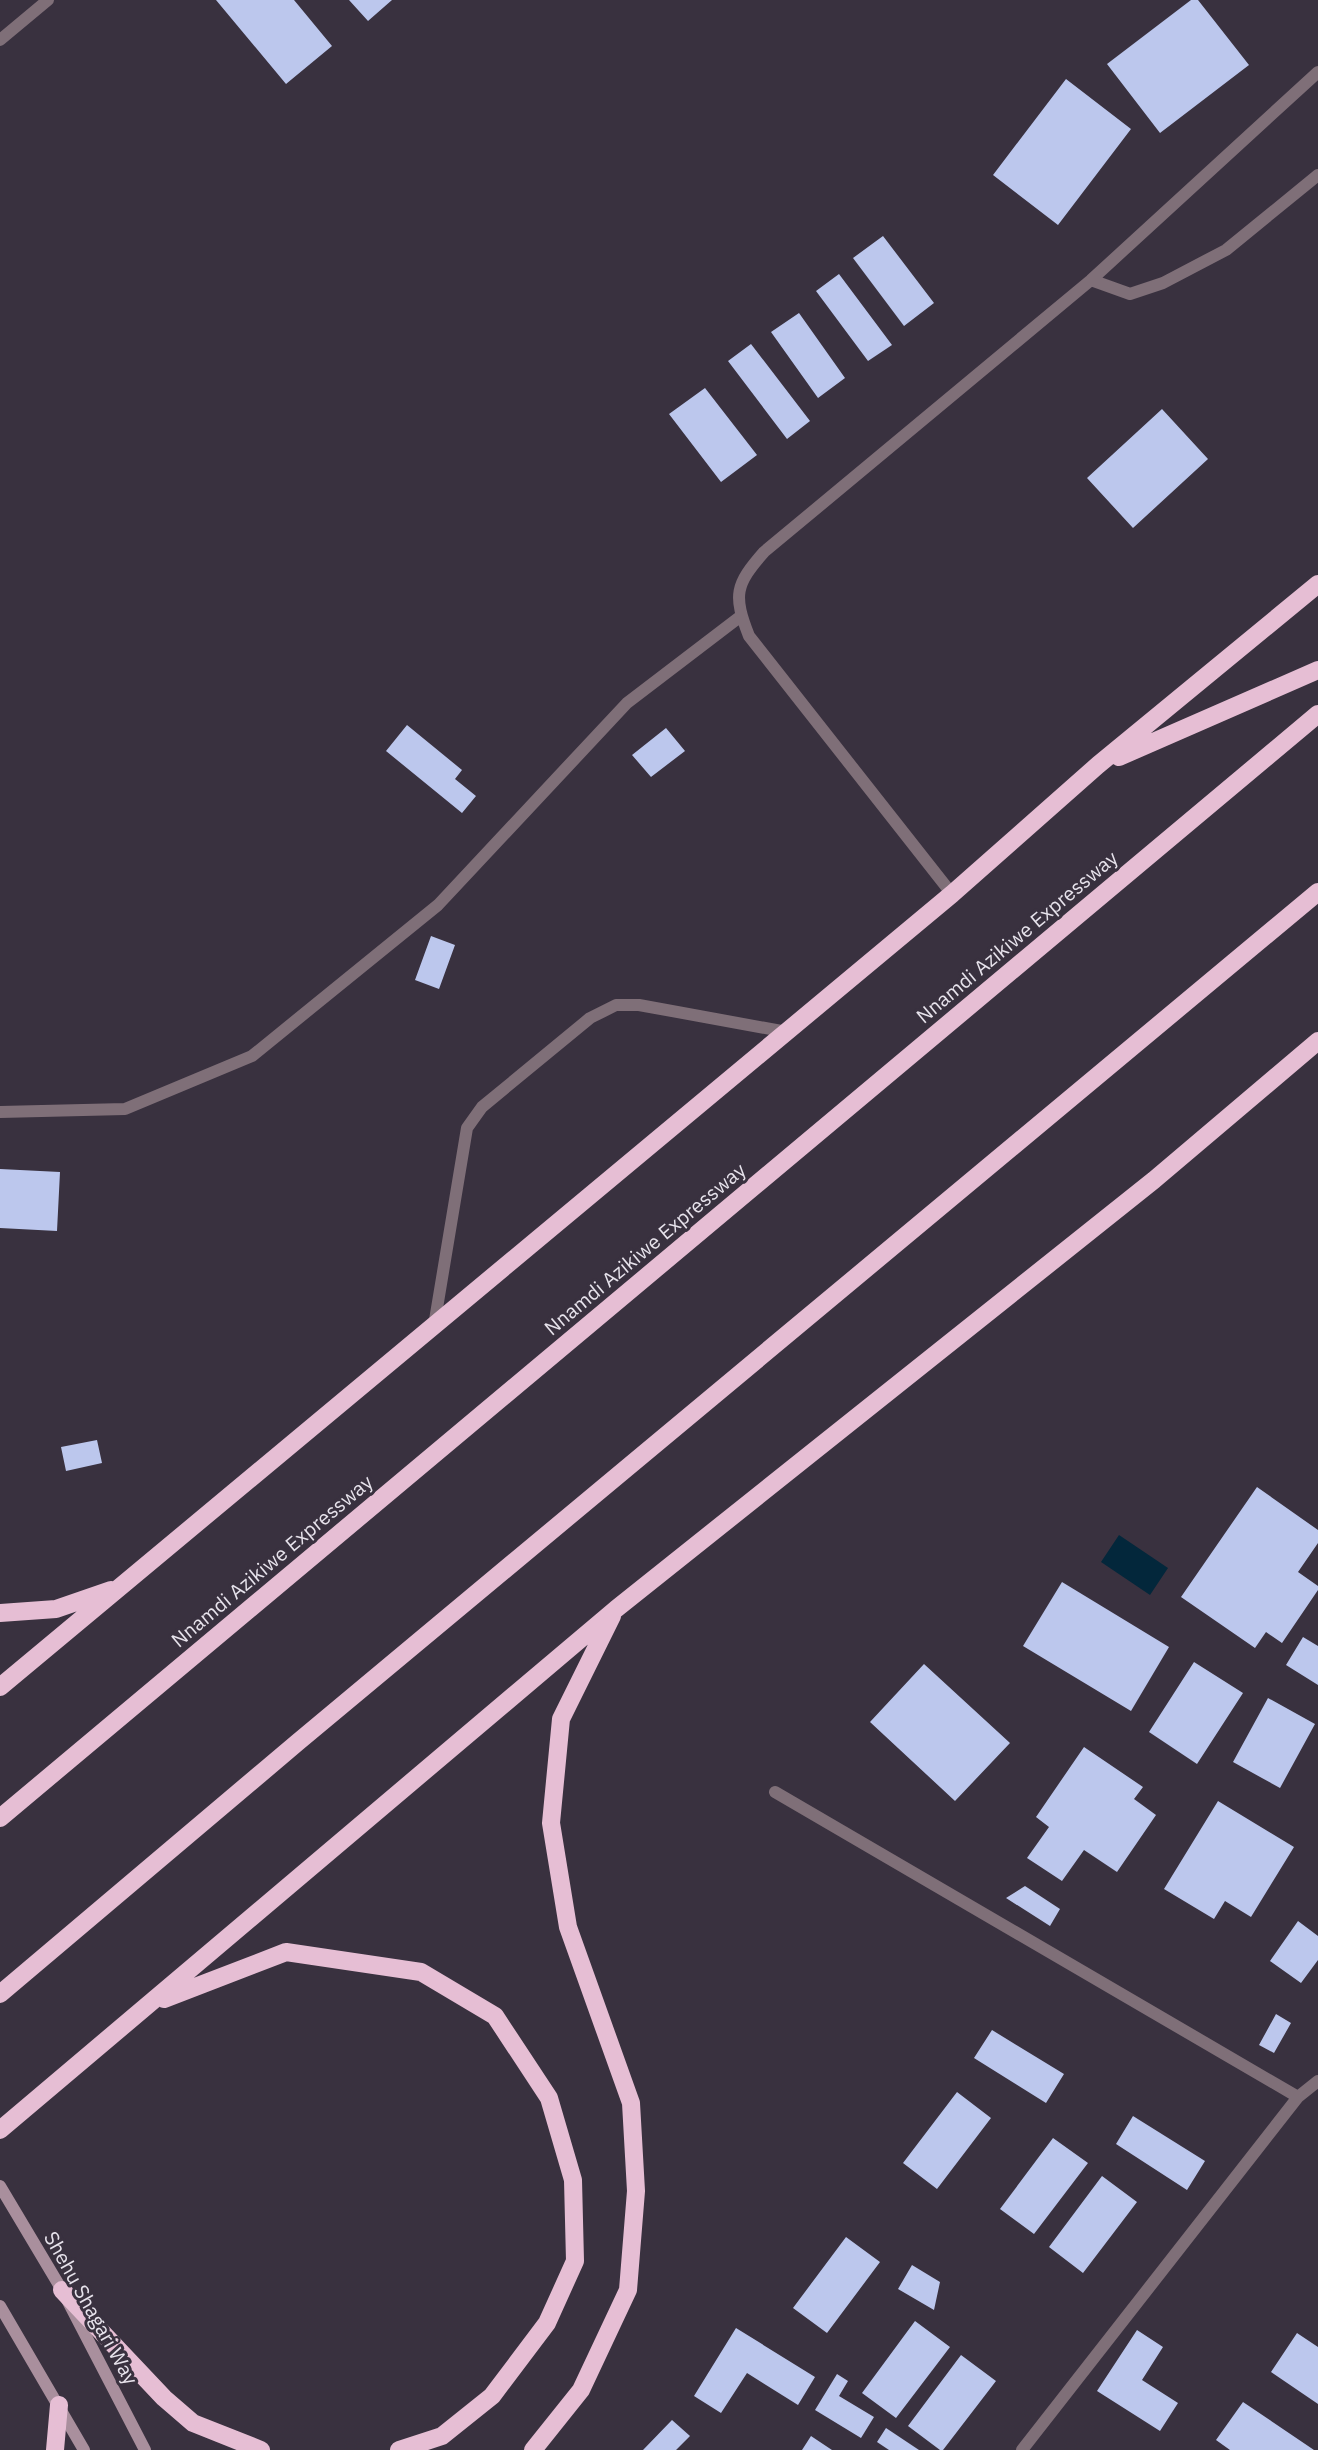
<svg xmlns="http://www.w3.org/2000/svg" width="1318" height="2450" font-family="'IBM Plex Sans',sans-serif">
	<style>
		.water { fill: #03273b }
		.building { fill: #bcc7ed }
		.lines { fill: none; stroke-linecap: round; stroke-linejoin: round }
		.lane { stroke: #7f6f78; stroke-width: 12 }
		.street { stroke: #7f6f78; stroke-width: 12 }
		.secondary { stroke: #a98f9d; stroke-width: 12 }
		.highway { stroke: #e6bed4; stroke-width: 18 }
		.labels { text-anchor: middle; stroke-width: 6; stroke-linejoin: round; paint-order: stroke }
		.street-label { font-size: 20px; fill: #e7e3ec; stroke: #39313f }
	</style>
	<rect width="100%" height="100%" fill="#39313f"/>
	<path class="water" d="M1119 1535 1168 1568 1150 1595 1101 1562Z"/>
	<path class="building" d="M216 0H294L332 46 286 84Z
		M349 0H392L368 21Z
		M1191 0H1198L1249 65 1160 133 1107 64Z
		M1066 79 1131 129 1058 225 993 175Z
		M883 236 934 303 904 326 853 258Z
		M839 274 892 345 868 361 816 291Z
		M799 313 845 378 818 398 771 332Z
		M751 344 810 421 787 439 728 361Z
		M705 388 757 455 721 482 669 414Z
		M1162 409 1208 459 1133 528 1087 478Z
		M407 725 462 770 455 779 476 796 462 813 386 751Z
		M666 728 685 751 651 777 632 755Z
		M431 936 455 945 439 989 415 980Z
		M0 1169 60 1172 57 1231 0 1228Z
		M97 1440 102 1463 66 1471 61 1447Z
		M1257 1487 1318 1530V1543L1298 1572 1318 1586V1590L1282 1643 1266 1632 1255 1648 1181 1597Z
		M1062 1582 1169 1647 1131 1711 1023 1646Z
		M1303 1637 1318 1646V1685L1286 1665Z
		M1194 1662 1243 1693 1197 1764 1149 1732Z
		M924 1664 1010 1743 955 1801 870 1722Z
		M1268 1698 1315 1724 1280 1788 1233 1762Z
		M1084 1747 1143 1787 1134 1799 1156 1815 1117 1872 1084 1850 1062 1881 1027 1858 1049 1827 1036 1817Z
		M1218 1801 1294 1847 1251 1917 1225 1901 1214 1919 1164 1889Z
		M1025 1886 1060 1909 1050 1926 1006 1898Z
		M1298 1921 1318 1936V1960L1301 1983 1270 1961Z
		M1276 2014 1291 2023 1274 2053 1259 2045Z
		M992 2030 1064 2074 1046 2103 974 2058Z
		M957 2092 991 2118 937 2189 903 2163Z
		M1133 2116 1205 2161 1187 2190 1116 2144Z
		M1053 2138 1088 2163 1034 2234 1000 2209Z
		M1102 2176 1137 2202 1083 2273 1049 2247Z
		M846 2237 880 2262 827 2333 793 2308Z
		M912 2265 940 2282 934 2310 898 2289Z
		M915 2321 950 2347 896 2418 862 2393Z
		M736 2328 815 2377 798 2405 747 2373 721 2413 694 2396Z
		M1137 2330 1163 2347 1142 2380 1178 2403 1160 2431 1097 2391Z
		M1297 2333 1318 2347V2404L1271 2372Z
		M961 2355 996 2381 943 2450H940L908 2426Z
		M837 2374 848 2381 839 2396 874 2417 861 2438 815 2410Z
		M1243 2402 1314 2450H1230L1216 2440Z
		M672 2420 690 2436 676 2450H643Z
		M886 2428 919 2450H889L877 2442Z
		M811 2436 832 2450H802Z"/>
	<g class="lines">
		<path class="lane" d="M1091 280 1130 294 1163 283 1226 250 1318 175
			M952 894 749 636C733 595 735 585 764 552L1091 280 1318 72
			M0 1112 125 1109 252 1056 438 905 627 703 741 616
			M434 1326 467 1128 482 1107 590 1018 616 1005H639L787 1032"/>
		<path class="street" d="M0 40 48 0
			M775 1792 1298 2097
			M1022 2450 1298 2097 1318 2081"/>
		<path class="secondary" d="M0 2186 62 2290 145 2450
			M0 2306 84 2450"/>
		<path class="highway" d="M1119 757 1318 670
			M0 1613 56 1609 111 1590
			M0 1687 952 894 1098 765 1318 584
			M0 1818 1318 714
			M0 1994 298 1742 1318 892
			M164 1999 286 1952 421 1972 495 2016 549 2098 573 2180 575 2261 547 2323 492 2396 442 2436 399 2450
			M0 2130 616 1609 1154 1180 1318 1041
			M62 2290 164 2398 193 2423 261 2450
			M55 2450 59 2405
			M533 2450 581 2390 628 2290 636 2191 631 2103 568 1927 551 1823 561 1719 612 1616"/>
	</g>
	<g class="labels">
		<g class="street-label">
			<text transform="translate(1017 937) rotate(-40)" y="7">Nnamdi Azikiwe Expressway</text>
			<text transform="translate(645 1249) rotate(-40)" y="7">Nnamdi Azikiwe Expressway</text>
			<text transform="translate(272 1561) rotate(-40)" y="7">Nnamdi Azikiwe Expressway</text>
			<text transform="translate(91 2308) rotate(61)" y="7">Shehu Shagari Way</text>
		</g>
	</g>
</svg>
